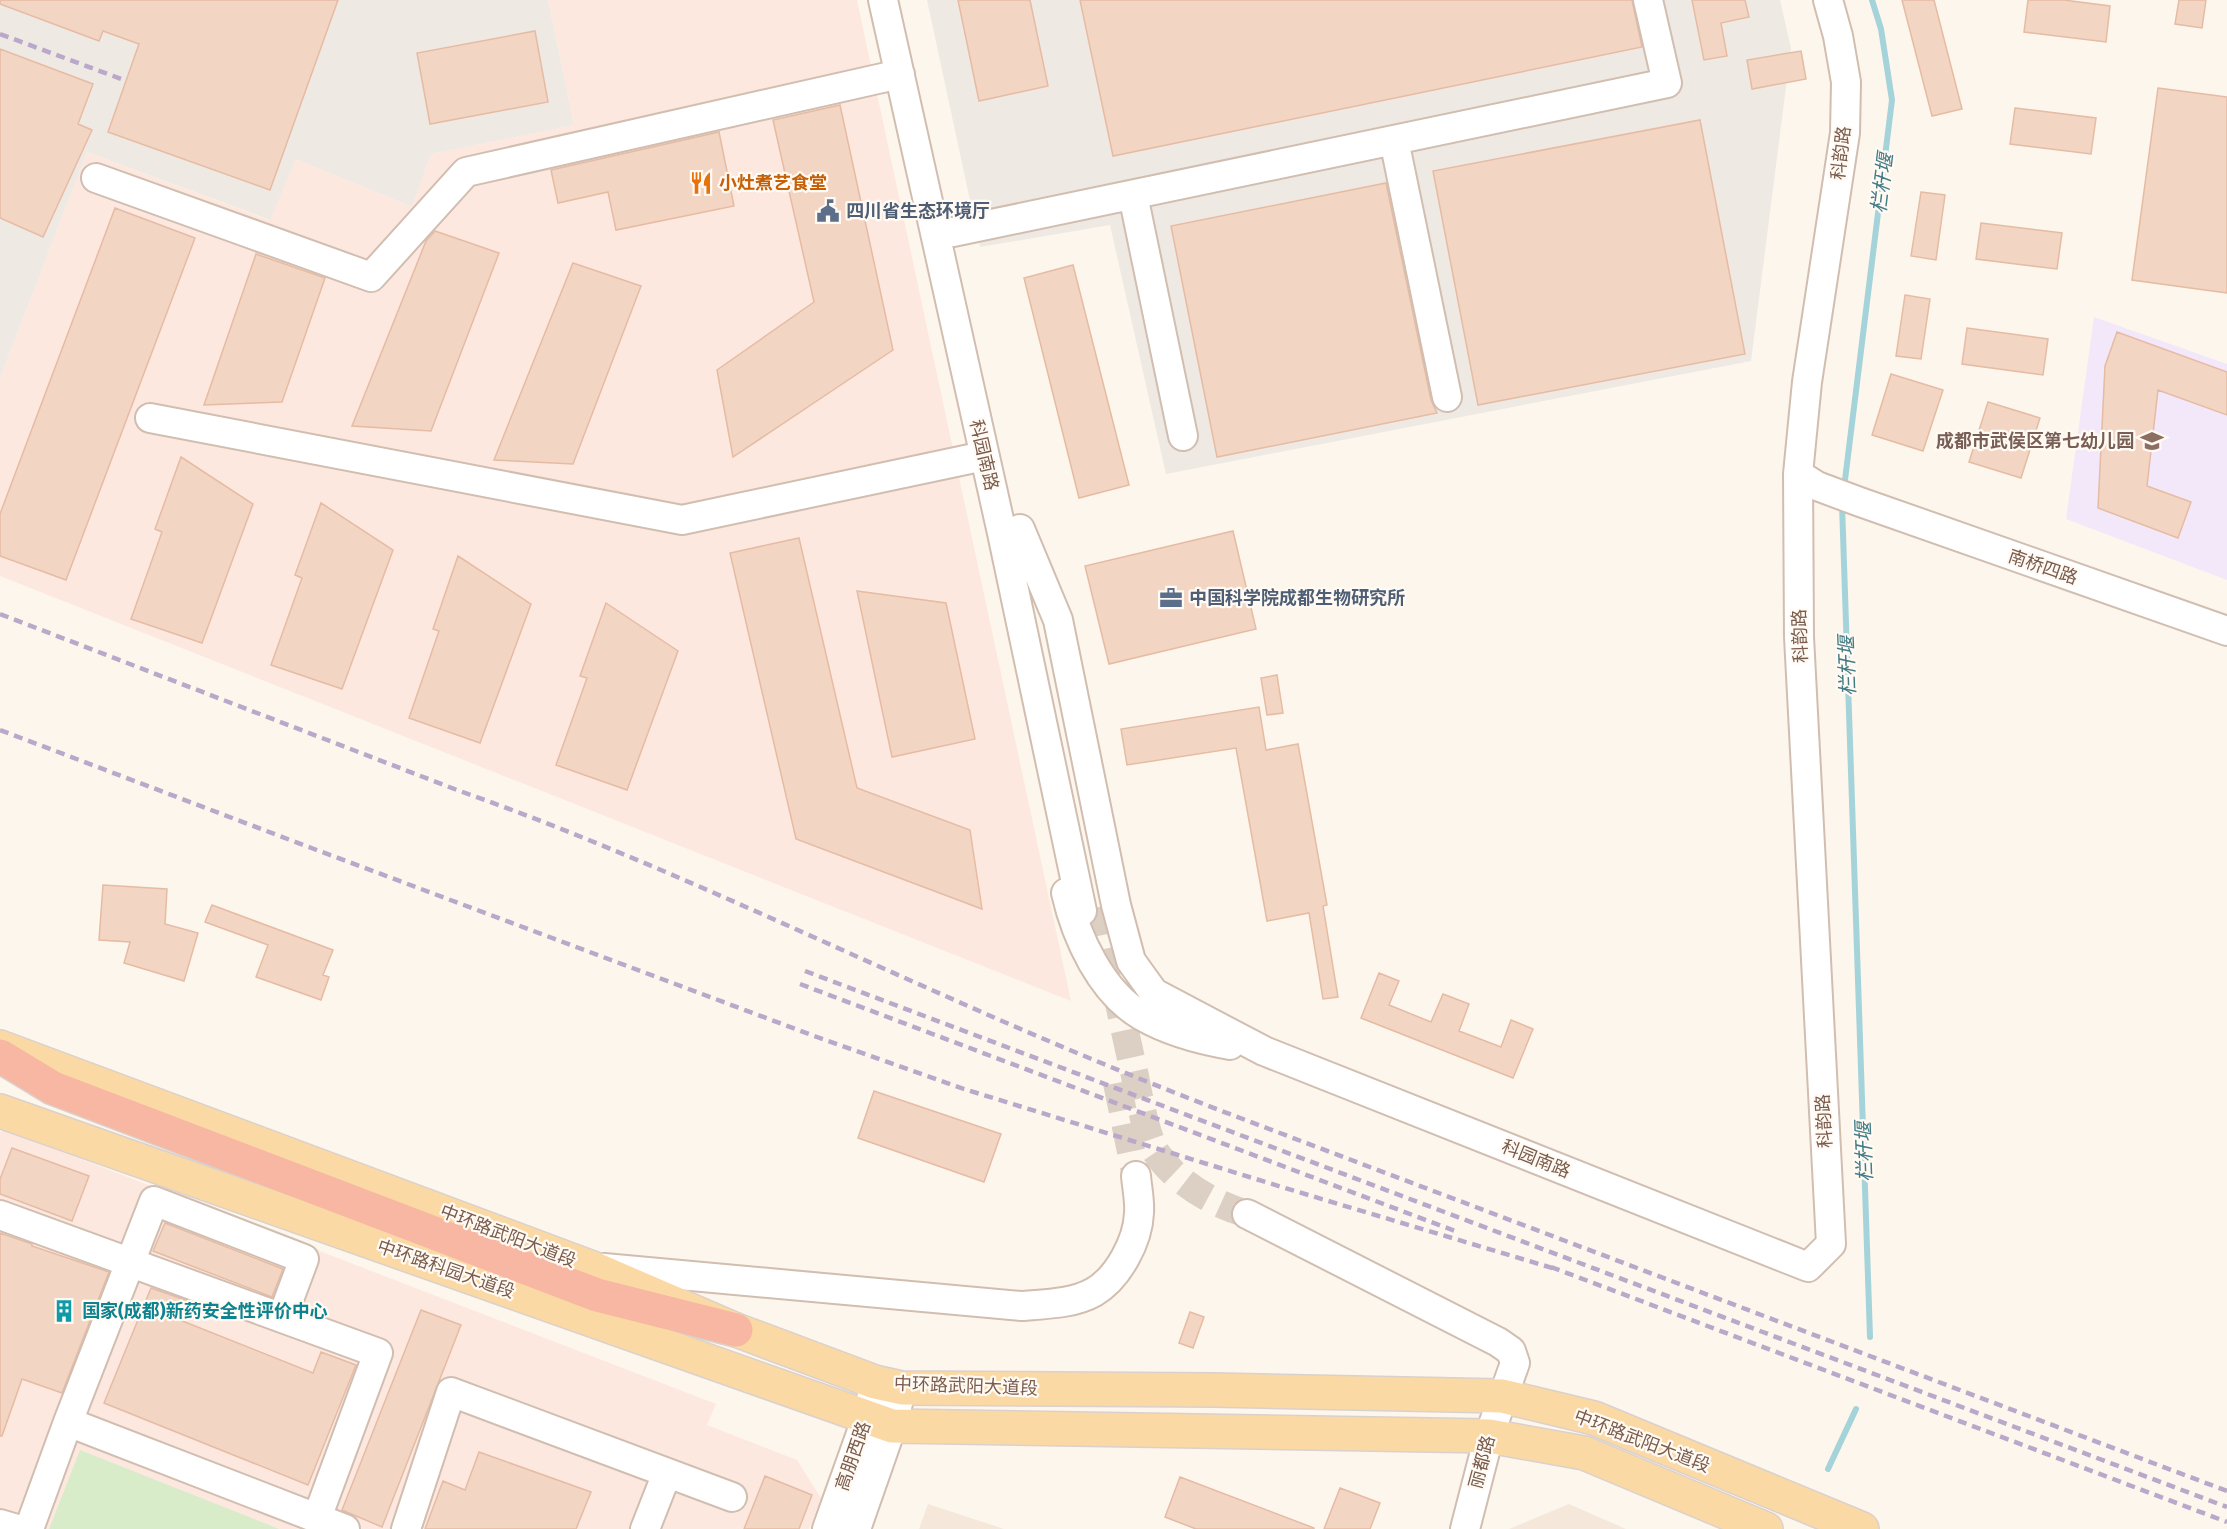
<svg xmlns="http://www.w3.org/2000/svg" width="2227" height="1529" font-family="'Fira Sans','Noto Sans SC',sans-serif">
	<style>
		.residential { fill: #f5e8da }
		.commercial { fill: #fde8e0 }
		.industrial { fill: #efe9e4 }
		.education { fill: #f3e8fa }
		.green { fill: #d8ecc9 }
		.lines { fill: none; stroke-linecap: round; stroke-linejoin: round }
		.stream { stroke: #a5d3da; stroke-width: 6 }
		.building { fill: #f3d5c3; stroke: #e6bba3; stroke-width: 1.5 }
		.minor-tunnel { stroke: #dcd0c4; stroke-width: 28; stroke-dasharray: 28 14; stroke-linecap: butt }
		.minor-casing { stroke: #d1beb0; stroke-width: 32 }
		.major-casing { stroke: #dad1cd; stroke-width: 36 }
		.highway-casing { stroke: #dad1cd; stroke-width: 36 }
		.minor { stroke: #fff; stroke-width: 28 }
		.major { stroke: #fbd9a5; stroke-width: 33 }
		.highway { stroke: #f7b7a3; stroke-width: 33 }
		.rail { stroke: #b9a8c9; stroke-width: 4.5; stroke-dasharray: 9 6; stroke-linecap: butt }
		.labels { text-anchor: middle; stroke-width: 4.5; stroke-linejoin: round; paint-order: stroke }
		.street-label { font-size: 18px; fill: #7a5c4d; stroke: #fffaf3 }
		.food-label { font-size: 18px; font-weight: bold; fill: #c56008; stroke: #fffaf3; text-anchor: start }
		.service-label { font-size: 18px; font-weight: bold; fill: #4e5e75; stroke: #fffaf3; text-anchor: start }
		.education-label { font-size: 18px; font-weight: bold; fill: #785e54; stroke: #fffaf3; text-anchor: end }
		.culture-label { font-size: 18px; font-weight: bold; fill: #0d838f; stroke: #fffaf3; text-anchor: start }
		.water-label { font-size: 20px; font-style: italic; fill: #437c86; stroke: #fffaf3 }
	</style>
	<rect width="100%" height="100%" fill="#fdf6ec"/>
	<path class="residential" d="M928 1504 1004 1529H919Z
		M1569 1504 1626 1529H1509Z"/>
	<path class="commercial" d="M548 0H857L1071 1001 0 576V378L87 152 269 220 296 159 412 207 431 154 574 125Z
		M6 1130 716 1404 707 1425 797 1460 821 1498 809 1529H0V1132Z"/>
	<path class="industrial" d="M0 0H548L574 125 431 154 412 207 296 159 270 220 87 152 0 378Z
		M927 0H1780L1791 48 1751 361 1166 474 1110 225 980 247Z"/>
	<path class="education" d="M2094 317 2227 364V580L2066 519Z"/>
	<path class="green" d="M80 1450 279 1529H49Z"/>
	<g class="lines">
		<path class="stream" d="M1844 488 1892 100 1881 29 1872 0
			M1842 504 1870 1337
			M1828 1469 1856 1409"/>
	</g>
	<path class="building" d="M0 0H338L270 190 108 132 139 44 103 31 99 41 0 4Z
		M958 0H1030L1048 86 979 101Z
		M1080 0H1632L1642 47 1113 156Z
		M1692 0H1745L1749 17 1721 23 1727 56 1704 60Z
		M1902 0H1934L1962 109 1932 116Z
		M2028 0H2064L2110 6 2106 42 2024 32Z
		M2179 0H2206L2202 28 2175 24Z
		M535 31 548 102 430 124 417 53Z
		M0 49 93 84 78 124 92 130 43 237 0 218Z
		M1801 51 1806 79 1752 89 1747 60Z
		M2158 88 2227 97V293L2132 280Z
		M840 105 893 350 733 457 717 370 814 302 773 120Z
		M2015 108 2096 118 2091 154 2010 144Z
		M1700 120 1745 354 1478 405 1433 171Z
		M719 132 734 206 616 230 608 192 558 203 551 170Z
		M1386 183 1431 400 1437 413 1217 457 1171 226Z
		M1921 192 1945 195 1936 260 1911 256Z
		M115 208 195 238 66 580 0 556V514Z
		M1981 223 2062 233 2057 269 1976 259Z
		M435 231 499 253 431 431 352 426 426 241Z
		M256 254 325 278 282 402 204 405Z
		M573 263 641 286 573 464 494 460Z
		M1073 265 1129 485 1079 498 1024 278Z
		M1905 295 1930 299 1921 359 1896 356Z
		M1967 328 2048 339 2043 375 1962 364Z
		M2117 332 2227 372V415L2158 390 2147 486 2191 502 2178 538 2098 508 2105 366Z
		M1891 374 1943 390 1923 451 1872 435Z
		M1988 402 2040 418 2021 478 1969 462Z
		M181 457 253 504 202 643 131 619 162 532 155 529Z
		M321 503 393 550 342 689 271 665 302 578 295 575Z
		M1233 531 1256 629 1109 664 1085 566Z
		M799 538 857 788 970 830 982 909 796 839 730 553Z
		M458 556 531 604 480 743 409 718 439 631 433 629Z
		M857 591 946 603 975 739 892 757Z
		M606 603 678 651 627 790 556 765 587 678 580 676Z
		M1277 675 1283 713 1267 715 1261 678Z
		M1259 707 1266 750 1298 744 1327 905 1323 906 1338 997 1323 999 1309 913 1267 921 1236 748 1127 765 1121 729Z
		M103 885 167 889 165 924 198 933 184 981 124 963 130 942 99 940Z
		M212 905 333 950 323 975 329 977 321 1000 256 977 268 945 205 922Z
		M1379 973 1399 981 1389 1005 1431 1022 1443 994 1469 1004 1459 1031 1501 1047 1511 1020 1533 1029 1513 1078 1361 1018Z
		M874 1091 1001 1134 984 1182 858 1138Z
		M12 1148 89 1176 72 1221 0 1194V1179Z
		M165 1223 283 1269 272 1297 153 1251Z
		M0 1233 32 1244V1246L109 1272 62 1393 22 1379 2 1436H0Z
		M151 1288 188 1301 180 1320 313 1373 321 1352 356 1365 308 1485 104 1403Z
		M421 1310 461 1325 382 1527 342 1510Z
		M1190 1312 1204 1317 1193 1348 1179 1343Z
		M479 1452 591 1492 576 1529H425L443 1481 465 1490Z
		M765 1476 812 1495 799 1529H744Z
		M1180 1477 1314 1528V1529H1196L1165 1517Z
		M1340 1488 1380 1503 1370 1529H1324Z"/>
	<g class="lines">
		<path class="minor-tunnel" d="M1099 907C1111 964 1122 1020 1135 1076 1138 1094 1147 1137 1155 1151 1176 1183 1212 1203 1247 1214
			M1117 1083 1136 1176"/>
		<g class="minor-casing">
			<path id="minor" d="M883 0 1002 533 1082 911
				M1394 140 1447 397
				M96 178 371 277 466 172 900 74
				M1133 195 1183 436
				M953 232 1667 83 1648 0
				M150 418 682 520 984 456
				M1798 474 1817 486 1860 502 2227 631
				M1020 529 1058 620 1116 905 1131 961 1154 993 1264 1051 1808 1267 1831 1244 1799 637 1798 474 1807 382 1845 133 1846 82 1838 36 1828 0
				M1066 893C1076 937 1101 992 1142 1016 1168 1031 1201 1040 1230 1045
				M1247 1214 1498 1342 1511 1351 1515 1363 1489 1436 1465 1529
				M0 1215 378 1353 317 1518
				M604 1268 1021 1306C1045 1304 1073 1304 1094 1292 1118 1278 1138 1241 1139 1213 1140 1201 1137 1188 1136 1176
				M68 1422 345 1529
				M0 1524 17 1529
				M29 1529 68 1422 154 1201 304 1259 282 1318
				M406 1529 451 1392 732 1497
				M645 1529 667 1473
				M827 1529 867 1417 875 1382
				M856 1529 892 1426 902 1388"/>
		</g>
		<g class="major-casing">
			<path id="major" d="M0 1047 590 1267 736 1330 875 1382 902 1388 1215 1390 1502 1396 1594 1418 1862 1529
				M0 1111 892 1426 1489 1436 1584 1453 1766 1529"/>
		</g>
		<g class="highway-casing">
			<path id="highway" d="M0 1056 53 1088 597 1295 736 1330"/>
		</g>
		<use href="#minor" class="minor"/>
		<use href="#major" class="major"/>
		<use href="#highway" class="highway"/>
		<path class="rail" d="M0 34 124 80
			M0 614 457 790C628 850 793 929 959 1002 1044 1040 1131 1076 1219 1110L2227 1491
			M0 730 314 849 817 1037 964 1089 1285 1188 1559 1270
			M805 971 2227 1507
			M800 984 1455 1231
			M1551 1267 2227 1522"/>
	</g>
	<defs>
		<g id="restaurant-bare" transform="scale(1.8)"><path d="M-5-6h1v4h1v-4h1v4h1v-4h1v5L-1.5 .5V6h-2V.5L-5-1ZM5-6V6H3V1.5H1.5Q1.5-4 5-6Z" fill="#e8710a" stroke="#fffaf3" stroke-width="2.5" paint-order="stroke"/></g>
		<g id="civic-bare" transform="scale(1.8)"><path d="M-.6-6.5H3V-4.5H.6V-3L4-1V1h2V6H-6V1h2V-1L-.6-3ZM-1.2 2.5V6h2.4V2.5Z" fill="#5c6f8a" stroke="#fffaf3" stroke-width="2.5" paint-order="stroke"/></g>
		<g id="school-bare" transform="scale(1.8)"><path d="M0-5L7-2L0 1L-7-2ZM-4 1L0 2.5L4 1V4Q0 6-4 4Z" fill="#8d6e63" stroke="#fffaf3" stroke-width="2.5" paint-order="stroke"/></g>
		<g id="office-bare" transform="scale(1.8)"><path d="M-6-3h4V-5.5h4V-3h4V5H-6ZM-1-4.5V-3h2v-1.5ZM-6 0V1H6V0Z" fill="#5c6f8a" stroke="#fffaf3" stroke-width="2.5" paint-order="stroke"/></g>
		<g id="building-bare" transform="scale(1.8)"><path d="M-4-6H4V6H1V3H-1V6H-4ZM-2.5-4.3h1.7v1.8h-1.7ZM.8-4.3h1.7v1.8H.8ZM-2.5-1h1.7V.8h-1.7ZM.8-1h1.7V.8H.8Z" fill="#0f9aa8" stroke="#fffaf3" stroke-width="2.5" paint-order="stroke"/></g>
	</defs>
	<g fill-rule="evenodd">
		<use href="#restaurant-bare" x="701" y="183"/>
		<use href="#civic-bare" x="828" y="211"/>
		<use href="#school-bare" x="2152" y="441"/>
		<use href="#office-bare" x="1171" y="598"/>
		<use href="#building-bare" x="64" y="1311"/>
	</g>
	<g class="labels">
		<g class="street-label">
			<text transform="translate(1841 153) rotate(-83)" y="6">科韵路</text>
			<text transform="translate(984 455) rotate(77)" y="6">科园南路</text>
			<text transform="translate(2043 567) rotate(19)" y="6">南桥四路</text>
			<text transform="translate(1800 636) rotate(-92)" y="6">科韵路</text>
			<text transform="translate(1824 1121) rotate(-93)" y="6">科韵路</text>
			<text transform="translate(1536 1159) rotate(22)" y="6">科园南路</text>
			<text transform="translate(508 1236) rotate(21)" y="6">中环路武阳大道段</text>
			<text transform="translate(446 1269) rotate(19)" y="6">中环路科园大道段</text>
			<text transform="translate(966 1386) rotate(2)" y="6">中环路武阳大道段</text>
			<text transform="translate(1642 1441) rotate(21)" y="6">中环路武阳大道段</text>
			<text transform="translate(853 1456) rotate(-71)" y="6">高朋西路</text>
			<text transform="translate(1482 1462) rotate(-75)" y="6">丽都路</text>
		</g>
		<g class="food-label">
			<text x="719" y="189">小灶煮艺食堂</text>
		</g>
		<g class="service-label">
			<text x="846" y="217">四川省生态环境厅</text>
			<text x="1189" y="604">中国科学院成都生物研究所</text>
		</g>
		<g class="education-label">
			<text x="2134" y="447">成都市武侯区第七幼儿园</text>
		</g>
		<g class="culture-label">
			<text x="82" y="1317">国家(成都)新药安全性评价中心</text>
		</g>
		<g class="water-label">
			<text transform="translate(1882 183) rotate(-83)" y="7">栏杆堰</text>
			<text transform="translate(1847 666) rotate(-92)" y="7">栏杆堰</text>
			<text transform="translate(1864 1152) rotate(-92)" y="7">栏杆堰</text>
		</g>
	</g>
</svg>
